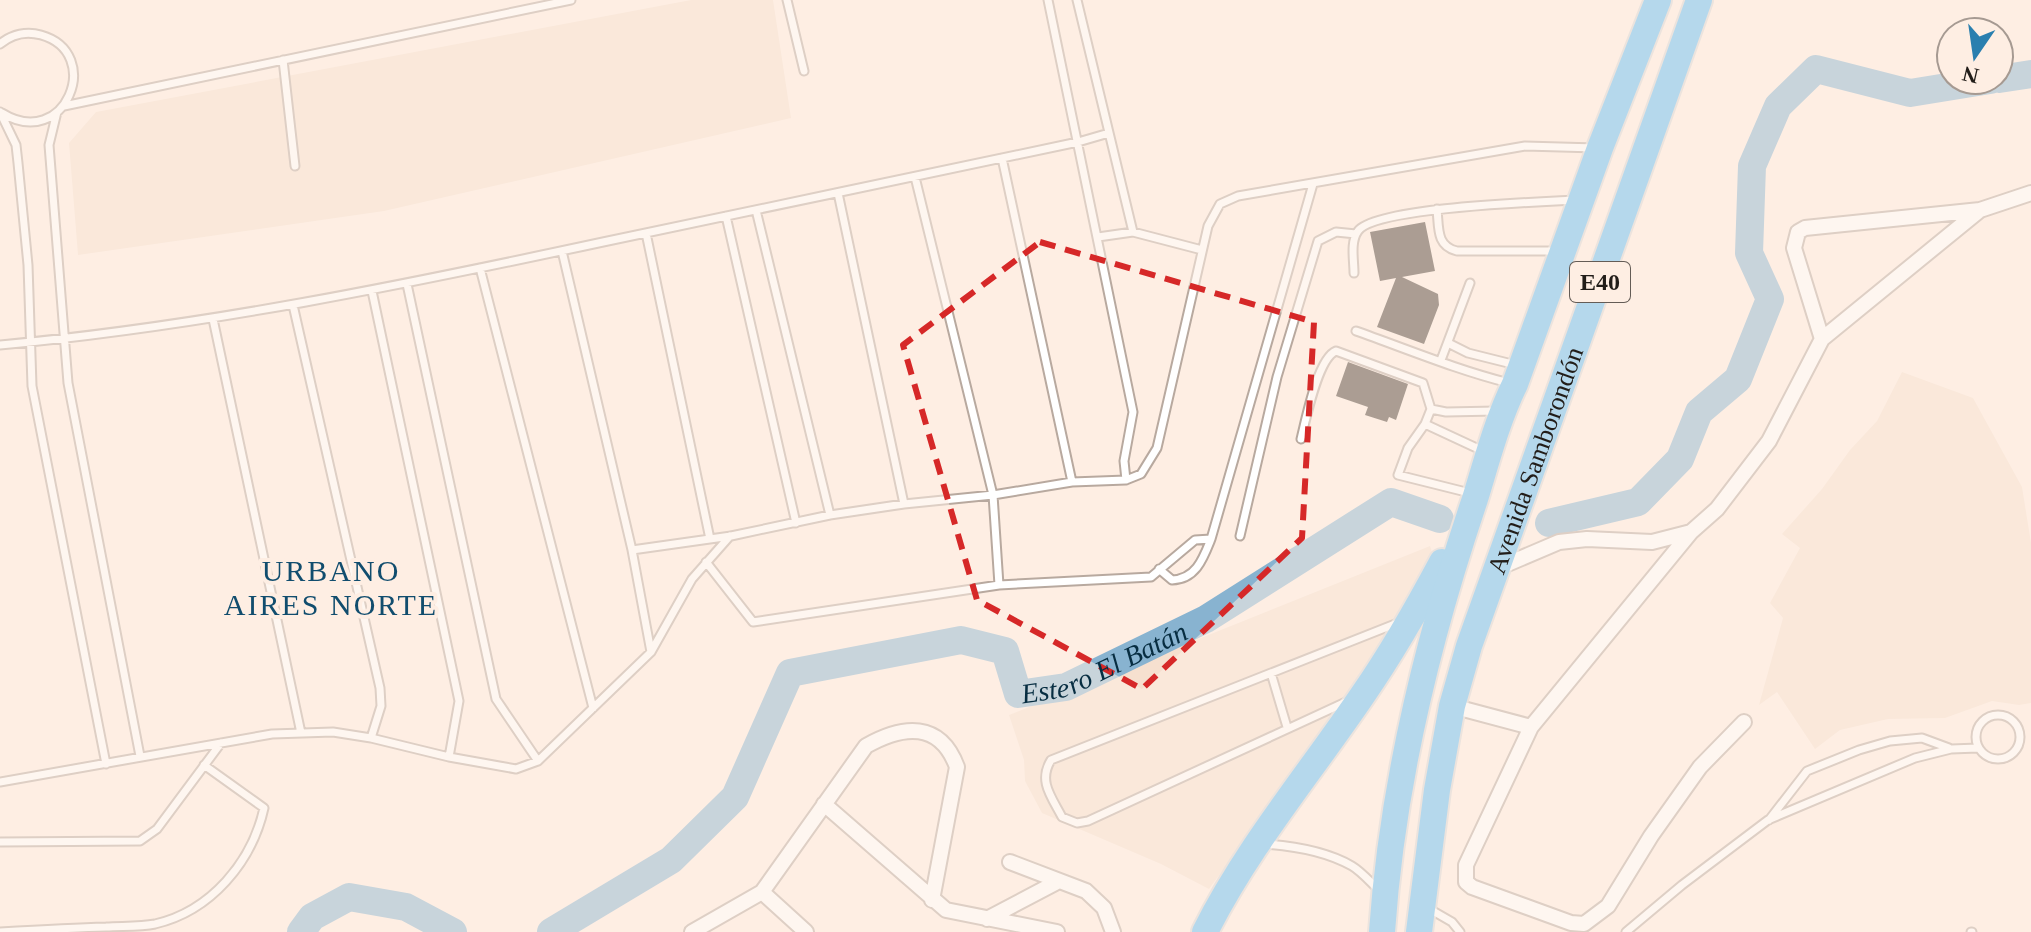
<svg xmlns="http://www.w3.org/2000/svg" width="2031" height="932" font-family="'Times New Roman',serif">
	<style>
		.built { fill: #f6e0cf }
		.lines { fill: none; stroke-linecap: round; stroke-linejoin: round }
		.river { stroke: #88b3d0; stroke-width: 28 }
		.building { fill: #483b32 }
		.lane-casing { stroke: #b8a99f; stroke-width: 11 }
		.street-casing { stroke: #b8a99f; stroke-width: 18 }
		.highway-casing { stroke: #d7d6d6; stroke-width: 30 }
		.lane { stroke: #fff; stroke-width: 7 }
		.street { stroke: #fff; stroke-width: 14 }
		.highway { stroke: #5dbdf7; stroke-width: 26 }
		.marked { fill: none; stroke: #d62828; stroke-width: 6; stroke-dasharray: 16 10; stroke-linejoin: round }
		.labels { text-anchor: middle; stroke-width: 8; stroke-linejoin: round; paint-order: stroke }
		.shield { fill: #feeee3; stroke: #645c56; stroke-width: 2 }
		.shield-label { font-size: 24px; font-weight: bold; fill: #221d19 }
		.street-label { font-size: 26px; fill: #221d19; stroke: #feeee3 }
		.water-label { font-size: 28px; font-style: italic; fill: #072d41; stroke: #feeee3 }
		.quarter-label { font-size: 30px; letter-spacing: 2px; fill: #114d6e; stroke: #feeee3 }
	</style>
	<rect width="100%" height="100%" fill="#feeee3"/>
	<path class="built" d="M691 0H773L791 118 384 211 78 255 69 143 96 112Z
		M1902 372 1973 398 2022 487 2031 543V703L2019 705 1992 701 1945 718 1888 719 1840 730 1815 749 1777 692 1759 705 1783 618 1770 603 1800 548 1782 534 1822 489 1850 450 1877 421Z
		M1430 546 1434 558 1304 760 1209 889 1161 864 1042 813 1025 781 1024 760 1009 715Z"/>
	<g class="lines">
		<g class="river">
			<path d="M1999 79 2031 74"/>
			<path d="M1549 523 1638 502 1680 459 1699 412 1738 379 1770 299 1749 253 1752 166 1778 106 1816 69 1910 93 1990 80"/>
			<path d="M301 932 312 917 349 897 406 907 453 932"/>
			<path id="s1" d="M551 932 671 860 735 797 790 673 961 640 1005 651 1018 694 1066 687 1206 619 1391 502 1440 519"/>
		</g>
	</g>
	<path class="building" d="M1425 222 1435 271 1402 277 1438 294 1439 305 1424 344 1377 327 1396 278 1380 281 1370 232Z
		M1348 362 1408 384 1396 420 1389 417 1387 422 1365 415 1368 407 1336 396Z"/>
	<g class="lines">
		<g class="lane-casing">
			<path id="lane" d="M787 0 804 71
				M1048 0 1133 412 1124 461 1126 480
				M1077 0 1133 232
				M0 44C12 34 27 31 41 35 105 53 65 152 2 113
				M283 60 295 166
				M64 106 571 0
				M0 112 16 145 18 163 28 265 32 386 106 764
				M57 112 49 145 68 383 140 756
				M1002 158 1072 482
				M915 177 993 495 999 585
				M838 193 904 504
				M1437 209C1439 228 1436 246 1457 251H1558
				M756 210 830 515
				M726 216 796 523
				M646 233 710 539
				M1098 237 1133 232 1202 250
				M562 251 632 550 651 652
				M480 268 593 708
				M1354 273C1354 260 1350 242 1358 231 1376 207 1541 202 1576 200
				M407 284 496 699 538 761
				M293 305 380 688 381 706 371 738
				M213 319 301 733
				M1356 331C1407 349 1457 370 1509 383
				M1448 343 1468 353 1516 365
				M0 345C204 326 403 285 603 242 761 209 920 175 1078 142L1109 133
				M1441 360 1470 283
				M1431 409 1446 412 1496 411
				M1425 424 1483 451
				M1301 439C1306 419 1318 358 1336 351L1423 383 1431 409 1425 424 1408 448 1398 475 1470 493
				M1240 536 1277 377 1318 241 1336 232 1356 234
				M632 550 731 536 830 515 904 504 993 495 1072 482 1126 480 1141 474 1157 448 1208 226 1220 204 1238 196 1525 146 1596 148
				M706 562 753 622 999 585 1151 577 1195 540 1211 539 1313 184
				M1159 569 1172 580C1196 579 1203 559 1211 539
				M1271 673 1287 727
				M1348 701 1088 821 1077 823 1062 817C1051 796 1038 781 1051 760L1400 622
				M1976 737a22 22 0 1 1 44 0a22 22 0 1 1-44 0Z
				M449 757 516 769 538 761 651 652 692 579 730 536
				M0 782 272 734 333 732 371 738 449 757 459 701 372 291
				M1769 820 1807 771 1859 750 1890 741 1922 738 1949 748
				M0 842 140 841 157 829 221 743
				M1265 844C1294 846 1326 851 1352 866 1362 872 1371 883 1380 891
				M1426 907 1452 922 1460 932
				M0 932C35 930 70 928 106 927 122 926 140 927 155 924 211 911 252 862 264 808L204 765
				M1626 932 1682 885 1768 820 1915 758 1951 749 1978 748
				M1971 932H1972"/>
		</g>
		<g class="street-casing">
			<path id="street" d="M1822 339 1794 248 1798 232 1805 228 1980 210
				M1498 568 1559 542 1587 539 1652 542 1691 532
				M1452 706 1531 727
				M1744 722 1700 767 1651 836 1608 906 1584 924 1571 923 1472 887 1466 882V865L1531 727 1691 532 1717 509 1769 441 1822 339 1980 210 2031 193
				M824 804 946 910 1057 932
				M1010 862 1086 891 1104 908 1113 932
				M762 892 806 932
				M987 919 1059 881
				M692 932 762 892 866 746C903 725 940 721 957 767L932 900"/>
		</g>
		<g class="highway-casing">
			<g id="highway">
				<path d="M1205 932C1248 846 1310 773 1364 693 1393 651 1418 607 1442 562"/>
				<path d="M1382 932C1392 784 1428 638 1475 499 1487 460 1497 421 1515 384L1600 148 1658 0"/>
				<path id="s2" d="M1419 932 1437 790 1452 706 1469 646 1699 0"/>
			</g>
		</g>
		<use href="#lane" class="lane"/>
		<use href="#street" class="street"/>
		<use href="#highway" class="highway"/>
	</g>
	<path d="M0 0H2031V932H0ZM1040 242 1314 322 1302 538 1142 689 977 600 903 345Z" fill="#feeee3" fill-opacity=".55" fill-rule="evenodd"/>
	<path class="marked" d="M1040 242 1314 322 1302 538 1142 689 977 600 903 345Z"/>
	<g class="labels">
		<rect class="shield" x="1570" y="262" width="60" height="40" rx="6"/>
		<g class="shield-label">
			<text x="1600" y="290">E40</text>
		</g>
		<g class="street-label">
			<text dy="9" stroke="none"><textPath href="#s2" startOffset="488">Avenida Samborondón</textPath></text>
		</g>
		<g class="water-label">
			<text dy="10" stroke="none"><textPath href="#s1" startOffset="722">Estero El Batán</textPath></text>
		</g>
		<g class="quarter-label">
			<text x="331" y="581">URBANO<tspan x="331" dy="34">AIRES NORTE</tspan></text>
		</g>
	</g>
	<g transform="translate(1975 56) rotate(193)"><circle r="38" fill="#feeee3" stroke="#a69a92" stroke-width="2"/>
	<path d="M0-6L14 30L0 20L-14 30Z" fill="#2a7faf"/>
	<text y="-12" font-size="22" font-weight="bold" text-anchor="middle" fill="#221d19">N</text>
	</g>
</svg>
